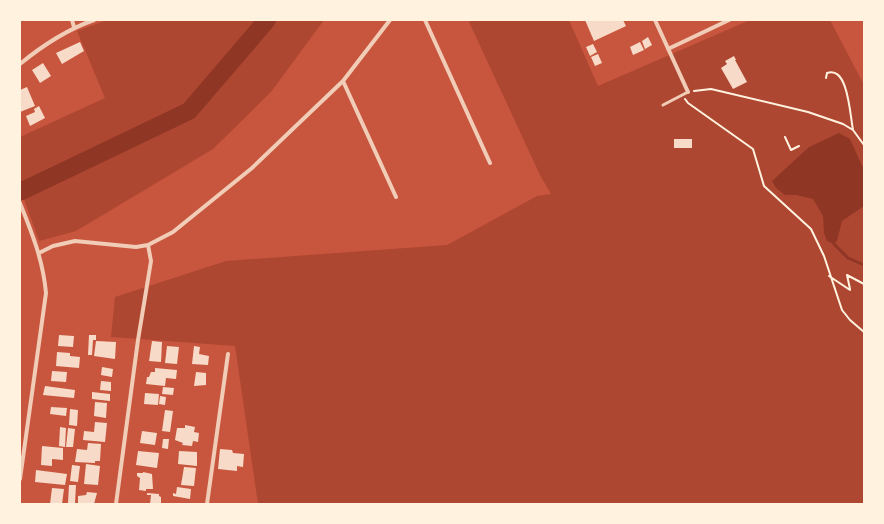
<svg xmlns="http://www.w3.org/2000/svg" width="884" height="524" font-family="'Asap Condensed',sans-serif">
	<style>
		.green { fill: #ae4732 }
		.water { fill: #8f3625 }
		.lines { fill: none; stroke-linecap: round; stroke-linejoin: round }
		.stream { stroke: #8f3625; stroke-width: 3 }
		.river { stroke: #8f3625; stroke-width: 18 }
		.building { fill: #f7dbc8 }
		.path { stroke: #fff3e0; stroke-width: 2 }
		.service { stroke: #f1ccb7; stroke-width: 3 }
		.minor { stroke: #f1ccb7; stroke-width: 4 }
	</style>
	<rect width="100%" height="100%" fill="#c8553d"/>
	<path class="green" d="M107 20H324L271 92 213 149 76 231 39 241 20 188V137L105 98 77 31Z
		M473 20H569L598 86 750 20H830L864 85V504H258L235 346 111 337 115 297 226 261 447 245 537 196 551 194 540 175 469 22Z"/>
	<path class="water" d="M839 133 850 139 864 170V206L842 221 837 241 834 244 827 241 824 233 823 216 813 199 796 195H785L776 188 772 181 809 147Z"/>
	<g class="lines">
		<path class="stream" d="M834 244 848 258 864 265"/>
		<path class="river" d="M22 191 189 111 267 20"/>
	</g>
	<path class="building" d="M585 20H623L626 26 594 41Z
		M648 37 652 45 645 49 642 41Z
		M80 42 84 51 62 64 56 53Z
		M640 42 644 50 633 55 630 47Z
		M593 44 597 52 590 56 586 47Z
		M598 54 602 63 595 66 591 57Z
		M734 56 736 60H735L747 82 733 89 721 68 727 64 725 61Z
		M43 63 51 76 40 83 32 70Z
		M27 87 35 106 20 112V90Z
		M39 106 45 118 30 126 26 116 35 112 34 109Z
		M674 139H692V148H674Z
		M59 335 74 336 73 347 58 346Z
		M89 335H96V340H93L92 355H88Z
		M96 341 116 342 115 359 94 356Z
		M152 341 162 342 161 362 149 361Z
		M167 346 179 347 177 364 165 363Z
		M194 346 200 347 199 354 209 356 208 365 192 364Z
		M57 352 70 353V356L80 357 79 368 56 366Z
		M102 367 113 369 112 377 101 375Z
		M155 368 177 370 176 379 166 378 165 386 146 384 147 377H149L151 372H155Z
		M52 371 67 372 66 382 51 381Z
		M196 372 206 373V385L194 386Z
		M101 381 111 382V391L100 390Z
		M45 386 75 390 74 398 43 395Z
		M163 387 174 388 173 395 162 394Z
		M92 392 110 394V401L92 399Z
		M145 393 159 394 158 405 144 404Z
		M160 396 166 397 165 405 159 404Z
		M95 402 107 403 106 418 94 416Z
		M51 407 67 408 66 416 50 414Z
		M70 409 78 410 77 426 69 425Z
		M165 410 173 411 170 432 162 431Z
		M95 422 107 423 105 442 83 440 84 431 94 432Z
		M185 425 195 427 194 432 199 433 198 442 193 441 192 446 182 445 183 443 175 440 177 428H185Z
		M60 427 66 428 65 447 59 446Z
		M68 428 75 429 73 447H66Z
		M142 431 157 433 155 445 140 443Z
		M163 439H169L168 449 162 448Z
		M88 443 101 444 100 461H95V463L75 462 77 449 87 450Z
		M42 446 63 448V460L52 459V466L41 465Z
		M220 449 232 450 233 453 244 454 243 467 237 466V471L218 469Z
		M138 451 159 453 157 468 136 465Z
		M179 451 197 452V466L178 464Z
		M86 464 100 466 98 485 84 484Z
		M72 465 80 466 78 482 70 481Z
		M184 467 196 468 194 486 181 485Z
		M36 470 67 474 65 485 35 482Z
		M143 472 152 474 153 489H146V491L139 490 140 478 137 476V473H143Z
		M69 485H76L75 503H68Z
		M177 487 191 489 190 499 173 496V493L176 494Z
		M52 488 64 489 62 504H50Z
		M87 492 97 493 94 504 78 503V496L86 495Z
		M147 493 159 494V496L161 497V504H150L151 495H147Z"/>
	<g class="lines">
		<path class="path" d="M826 78 827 73C848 65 850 115 853 130
			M694 91 711 89 808 112 843 124 853 130 864 145
			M685 99 688 103 753 149 764 186 811 229 824 256 842 310 850 320 864 332
			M785 137 791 150 799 146
			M847 275 864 284
			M847 275 850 289
			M829 276 850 290"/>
		<path class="service" d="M663 105 688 92"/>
		<path class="minor" d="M72 20 74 27
			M425 20 490 163
			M655 20 688 92
			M668 49 729 20
			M20 64C43 45 66 30 94 20
			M343 81 396 197
			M20 203C32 233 43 260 46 293L20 479
			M39 253 53 246 75 241 136 247 148 245 173 232 252 168 343 81 390 20
			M116 504 138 340 151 261 148 245
			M207 504 228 354"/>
	</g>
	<rect width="884" height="524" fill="none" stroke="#fff3e0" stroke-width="42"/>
</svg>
